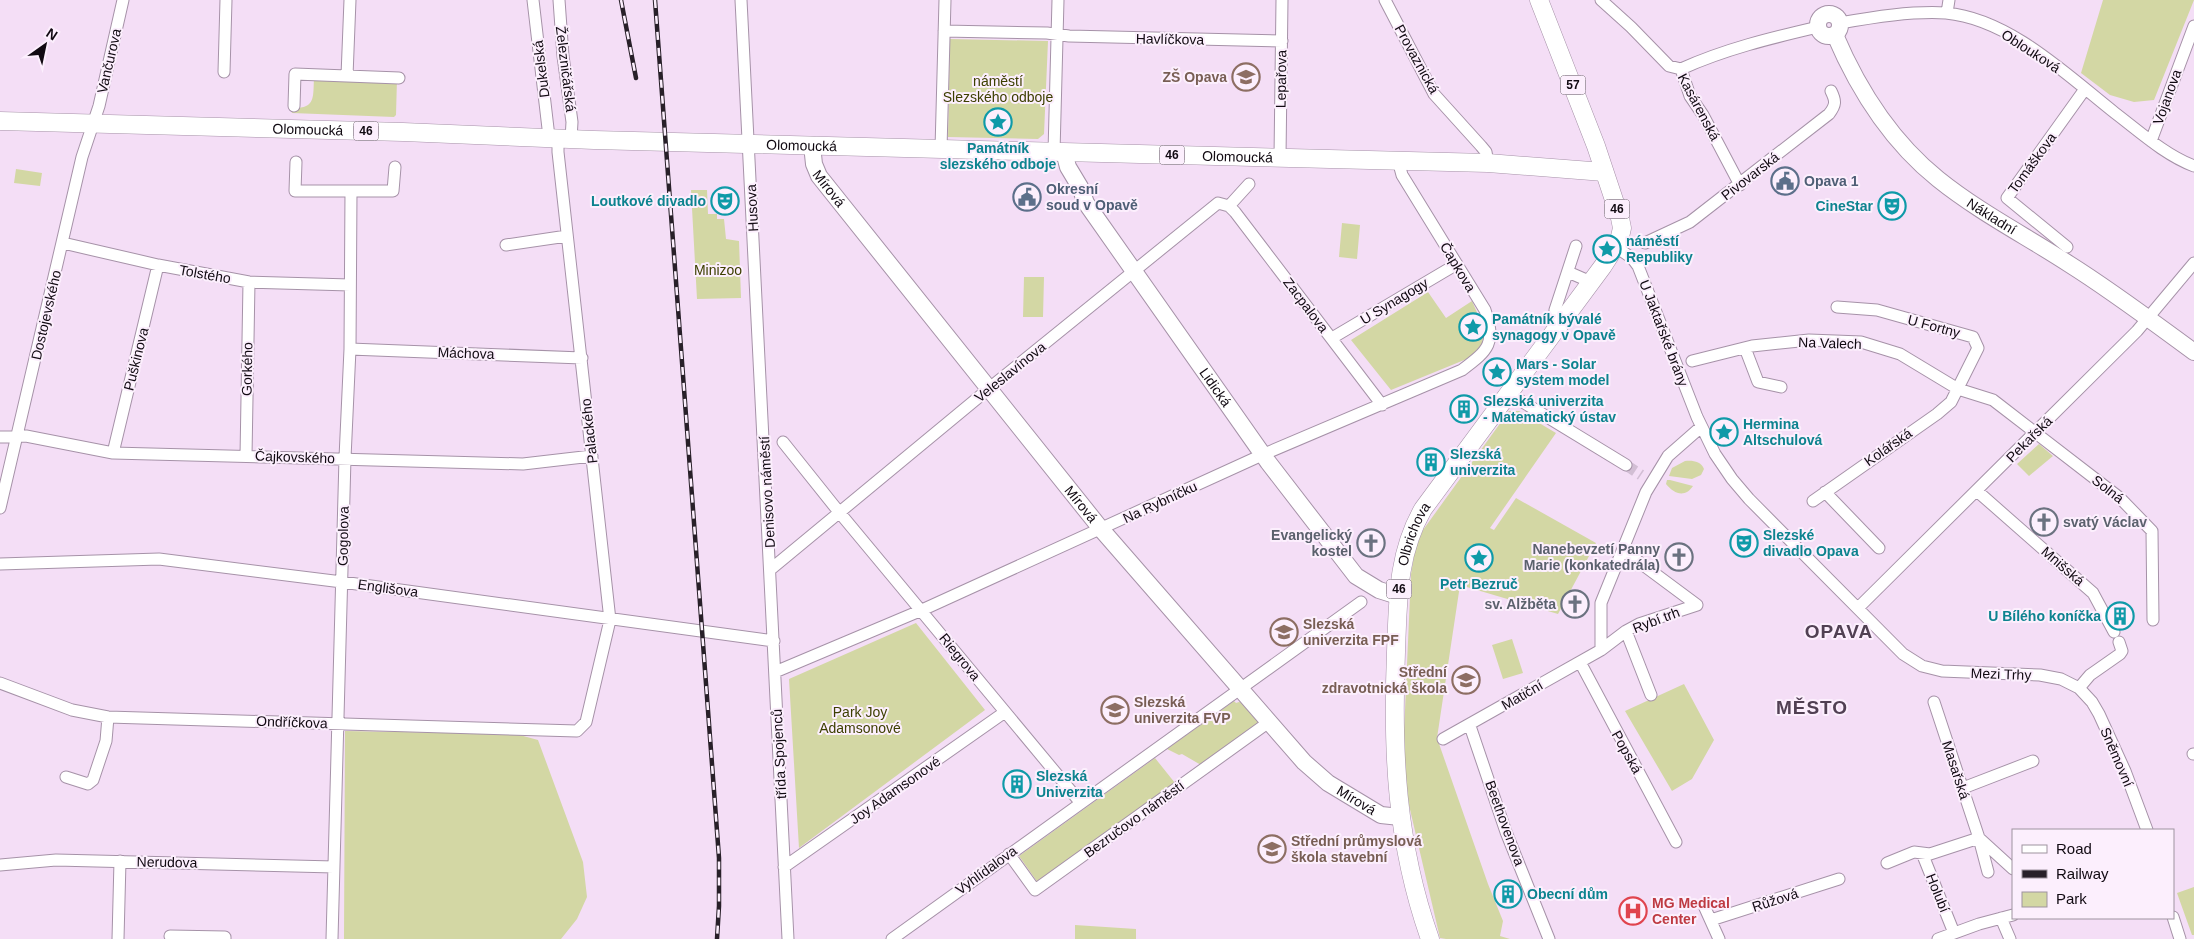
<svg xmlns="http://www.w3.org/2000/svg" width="2194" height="939" font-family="Arial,sans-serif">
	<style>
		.green { fill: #d3d7a4 }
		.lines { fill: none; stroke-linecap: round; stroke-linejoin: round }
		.street-tunnel { stroke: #d2bed4; stroke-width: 11; stroke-dasharray: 11 5.5; stroke-linecap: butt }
		.street-casing { stroke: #a692a8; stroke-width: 13 }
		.secondary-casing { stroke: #a692a8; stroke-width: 18 }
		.primary-casing { stroke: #a692a8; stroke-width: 19 }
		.street { stroke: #fff; stroke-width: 11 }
		.secondary { stroke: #fff; stroke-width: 16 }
		.primary { stroke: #fff; stroke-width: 18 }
		.rail-casing { stroke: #282029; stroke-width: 4.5 }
		.rail { stroke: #fceffd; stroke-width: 2.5; stroke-dasharray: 8; stroke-linecap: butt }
		.labels { text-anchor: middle; stroke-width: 4; stroke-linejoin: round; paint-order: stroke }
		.shield { fill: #fceffd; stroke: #584f58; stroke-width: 1 }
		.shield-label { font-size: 12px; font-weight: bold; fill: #110a12 }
		.street-label { font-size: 14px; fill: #110a12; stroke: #fceffd }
		.education-label { font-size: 14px; font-weight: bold; fill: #785e54; stroke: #fceffd; text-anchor: start }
		.park-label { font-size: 14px; fill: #3d3f00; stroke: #fceffd }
		.culture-label { font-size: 14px; font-weight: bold; fill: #0d838f; stroke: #fceffd; text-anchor: start }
		.service-label { font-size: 14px; font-weight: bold; fill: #4e5e75; stroke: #fceffd; text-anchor: start }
		.worship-label { font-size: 14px; font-weight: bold; fill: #5b616d; stroke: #fceffd; text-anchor: end }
		.health-label { font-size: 14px; font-weight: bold; fill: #be3a42; stroke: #fceffd; text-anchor: start }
		.district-label { font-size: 19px; font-weight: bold; letter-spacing: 1px; fill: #514053; stroke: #fceffd }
	</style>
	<rect width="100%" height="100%" fill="#f4def6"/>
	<path class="green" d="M2103 0H2194L2154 100 2134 102 2110 95 2081 73Z
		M950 39 1048 41 1044 134 1038 139 948 137Z
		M314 77 397 79 396 115 394 117 292 113 291 108C316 109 313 98 314 77Z
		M16 169 42 173 40 186 14 183Z
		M691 190H707L708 214H717V219H724L726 239 739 241 741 298 697 299Z
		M1342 223 1360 225 1357 259 1339 257Z
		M1024 277H1044L1043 317H1023Z
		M1428 292 1446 318 1472 301 1479 317 1484 335 1482 343 1474 356 1391 390 1351 340Z
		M1509 411H1519L1556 433 1490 528 1494 530 1516 498 1596 543 1558 614 1460 585 1437 738 1488 884 1503 921 1500 936 1510 939H1446L1440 938 1408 801 1403 755 1411 574 1415 550 1423 530Z
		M2039 444 2053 456 2029 476 2017 464Z
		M1685 461C1692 460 1701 461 1704 469L1701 475 1692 479 1669 476 1672 468Z
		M1667 480H1670L1693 486C1685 498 1674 494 1666 484Z
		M916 623 985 710 799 848 789 679Z
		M1512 639 1523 673 1503 679 1492 645Z
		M1684 684 1714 740 1692 779 1672 791 1625 711Z
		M1234 701 1236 703 1239 702 1243 703 1260 722 1201 765 1182 754 1179 755 1167 749Z
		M345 731 516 734 538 740 583 862 587 897 577 919 561 939H344Z
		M1155 758 1175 783 1038 883 1019 856Z
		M2194 887V935H2192L2177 893Z
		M1075 925 1136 929V939H1075Z"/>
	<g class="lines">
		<path class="street-tunnel" d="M1626 465 1641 475"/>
		<g class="street-casing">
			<path id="street" d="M533 0 549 137
				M559 0 563 56 572 122 571 139
				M741 0 788 939
				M1385 0 1434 94 1481 146 1486 152 1488 163
				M1601 0 1631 27 1669 66 1681 69
				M1947 13 1949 0
				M1840 23C1874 17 1912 11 1946 13 2010 19 2068 76 2115 113 2140 132 2165 155 2194 166
				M944 31 1047 33 1069 36 1282 41
				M1681 69C1725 49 1771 38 1818 27
				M1681 69 1690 96 1703 115 1740 185
				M224 72 226 0
				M347 76 350 0
				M294 106 295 74 399 78
				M2151 141 2194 26
				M941 149 945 0
				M1054 152 1058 0
				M1280 157 1282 0
				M296 162 295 191H393L395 167
				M1229 206 1249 184
				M63 243 158 265 249 282 350 285
				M1645 243 1690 222 1829 114C1836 105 1836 101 1831 91
				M506 245 567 236
				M1616 247 1632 258 1638 266 1697 417 1715 454 1732 479 1749 499 1903 654 1922 666 1942 671 2040 675 2061 679 2079 688 2092 702 2099 714 2125 771 2147 830
				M2067 247 2007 198 2085 89
				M1568 272 1591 282
				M1564 318 1555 310 1576 246
				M1332 338 1457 264
				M1745 348 1758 382 1781 387
				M350 349 582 358
				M1692 361 1752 346 1809 340 1861 342 1900 354 1958 389 1993 400 2120 498 2152 531 2153 620
				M1508 393 1626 465
				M0 437 26 436 113 453 523 464 592 456
				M783 442 839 512 1080 802
				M113 453 158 265
				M246 456 249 282
				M1977 491 2093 593 2114 632
				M1825 492 1879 548
				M1813 501 1937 414 1951 402 1978 348 1973 337 1877 310 1837 307
				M0 508 82 157 99 106 123 0
				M1623 550 1697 605 1639 624 1626 631 1601 650V603L1646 492 1668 456 1701 427
				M0 564 159 559 342 582 774 641
				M771 569 997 382 1218 203 1229 206 1235 212 1382 405
				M1858 608 2137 331 2194 263
				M1626 631 1651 695
				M1580 662 1676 842
				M775 672 922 610 1262 455 1462 370C1489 350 1496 343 1485 310L1402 175 1398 160
				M0 683 72 710 108 717 577 731 586 722 610 620 558 152V138
				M2079 688 2090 675 2120 654 2122 651 2119 642
				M1934 702 1979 838 1988 872
				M1470 726 1506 832 1549 939
				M1443 739 1601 650
				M2193 754H2194
				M66 777 88 784 93 780 106 741 108 717
				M1963 788 2033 761
				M1922 853 1954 933
				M1009 854 1035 890 1269 722
				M1887 863 1914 852 1930 854 1979 838 2013 869
				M0 865 56 860 334 867
				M784 867 1005 712
				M1705 908 1719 939
				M2173 917 2180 939
				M2001 918 2010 939
				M1711 920 1839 879
				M170 936 225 937V939
				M118 939 120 861
				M332 939 345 458 350 349 351 192
				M892 939 1361 602
				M1938 939 1979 924 2013 915"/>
		</g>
		<g class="secondary-casing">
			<g id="secondary">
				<circle cx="1829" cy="25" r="11"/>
				<path id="s1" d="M1835 35C1858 89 1892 142 1938 179 1979 212 2026 236 2069 264 2112 291 2153 322 2194 352"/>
				<path id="s2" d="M812 145 814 164 819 176 1101 529 1304 762 1328 783 1381 815 1400 817"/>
				<path id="s3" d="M1064 152 1068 167 1080 187 1086 203 1268 462 1356 576 1379 590 1398 596"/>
			</g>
		</g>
		<g class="primary-casing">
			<g id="primary">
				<path id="s4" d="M0 121 403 132 594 140 1488 163 1604 172"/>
				<path id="s5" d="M1430 939C1396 843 1392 752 1396 652 1398 601 1397 554 1423 509L1603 266 1619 241 1622 228 1620 218 1596 146 1539 0"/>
			</g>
		</g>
		<use href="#street" class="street"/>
		<use href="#secondary" class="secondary"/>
		<use href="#primary" class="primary"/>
		<g class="rail-casing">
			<path id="rail" d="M621 0 636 78
				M655 0 719 858V906L717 939"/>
		</g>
		<use href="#rail" class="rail"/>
	</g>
	<defs>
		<g id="school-ring" transform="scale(1.4375)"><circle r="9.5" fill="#fceffd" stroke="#8d6e63" stroke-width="1.5"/><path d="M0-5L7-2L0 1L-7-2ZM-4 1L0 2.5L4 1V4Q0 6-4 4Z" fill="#8d6e63"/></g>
		<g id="sight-ring" transform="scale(1.4375)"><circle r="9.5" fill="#fceffd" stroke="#0f9aa8" stroke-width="1.5"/><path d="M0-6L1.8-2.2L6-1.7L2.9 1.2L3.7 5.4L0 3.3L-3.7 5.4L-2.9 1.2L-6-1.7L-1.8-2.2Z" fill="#0f9aa8"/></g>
		<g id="civic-ring" transform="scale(1.4375)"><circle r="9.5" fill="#fceffd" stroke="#5c6f8a" stroke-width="1.5"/><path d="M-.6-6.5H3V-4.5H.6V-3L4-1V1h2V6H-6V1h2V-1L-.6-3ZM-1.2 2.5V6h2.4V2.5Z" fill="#5c6f8a"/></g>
		<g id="theatre-ring" transform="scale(1.4375)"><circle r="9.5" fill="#fceffd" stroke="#0f9aa8" stroke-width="1.5"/><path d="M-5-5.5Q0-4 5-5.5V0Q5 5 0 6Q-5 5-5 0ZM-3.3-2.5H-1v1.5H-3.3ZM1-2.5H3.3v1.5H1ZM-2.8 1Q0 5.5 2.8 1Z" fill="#0f9aa8"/></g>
		<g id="building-ring" transform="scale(1.4375)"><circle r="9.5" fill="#fceffd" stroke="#0f9aa8" stroke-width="1.5"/><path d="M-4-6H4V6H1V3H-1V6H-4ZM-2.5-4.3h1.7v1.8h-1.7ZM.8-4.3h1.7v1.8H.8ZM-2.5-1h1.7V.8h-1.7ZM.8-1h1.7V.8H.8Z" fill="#0f9aa8"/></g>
		<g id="church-ring" transform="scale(1.4375)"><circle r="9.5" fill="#fceffd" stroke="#6b7280" stroke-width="1.5"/><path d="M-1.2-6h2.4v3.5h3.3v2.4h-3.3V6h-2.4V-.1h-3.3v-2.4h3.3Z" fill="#6b7280"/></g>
		<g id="university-ring" transform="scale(1.4375)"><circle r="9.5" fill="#fceffd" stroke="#8d6e63" stroke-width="1.5"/><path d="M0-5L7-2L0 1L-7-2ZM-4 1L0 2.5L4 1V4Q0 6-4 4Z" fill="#8d6e63"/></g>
		<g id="hospital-ring" transform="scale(1.4375)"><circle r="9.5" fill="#fceffd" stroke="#e0444e" stroke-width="1.5"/><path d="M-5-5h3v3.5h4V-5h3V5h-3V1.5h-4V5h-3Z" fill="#e0444e"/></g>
	</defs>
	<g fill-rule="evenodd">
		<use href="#school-ring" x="1246" y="77"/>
		<use href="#sight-ring" x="998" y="122"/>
		<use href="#civic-ring" x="1785" y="181"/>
		<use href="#civic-ring" x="1027" y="197"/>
		<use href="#theatre-ring" x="725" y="201"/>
		<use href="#theatre-ring" x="1892" y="206"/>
		<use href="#sight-ring" x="1607" y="249"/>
		<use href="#sight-ring" x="1473" y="327"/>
		<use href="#sight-ring" x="1497" y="372"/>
		<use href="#building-ring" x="1464" y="409"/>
		<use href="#sight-ring" x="1724" y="432"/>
		<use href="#building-ring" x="1431" y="462"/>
		<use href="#church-ring" x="2044" y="522"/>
		<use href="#church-ring" x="1371" y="543"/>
		<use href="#theatre-ring" x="1744" y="543"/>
		<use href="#church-ring" x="1679" y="557"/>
		<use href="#sight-ring" x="1479" y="558"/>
		<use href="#church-ring" x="1575" y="604"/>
		<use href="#building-ring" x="2120" y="616"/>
		<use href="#university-ring" x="1284" y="632"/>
		<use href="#school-ring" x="1466" y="680"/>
		<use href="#university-ring" x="1115" y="710"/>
		<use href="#building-ring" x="1017" y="784"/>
		<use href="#school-ring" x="1272" y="849"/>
		<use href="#building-ring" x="1508" y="894"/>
		<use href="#hospital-ring" x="1633" y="911"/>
	</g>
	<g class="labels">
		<g class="shield">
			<rect x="1560.5" y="75.5" width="25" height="19" rx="4"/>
			<rect x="353.5" y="121.5" width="25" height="19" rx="4"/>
			<rect x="1159.5" y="145.5" width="25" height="19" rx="4"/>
			<rect x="1604.5" y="199.5" width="25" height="19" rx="4"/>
			<rect x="1386.5" y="579.5" width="25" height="19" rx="4"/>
		</g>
		<g class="shield-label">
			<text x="1573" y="89">57</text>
			<text x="366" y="135">46</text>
			<text x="1172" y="159">46</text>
			<text x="1617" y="213">46</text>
			<text x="1399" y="593">46</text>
		</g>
		<g class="street-label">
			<text transform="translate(1170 39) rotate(1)" y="5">Havlíčkova</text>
			<text transform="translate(2031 51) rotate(33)" y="5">Oblouková</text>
			<text transform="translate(1417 59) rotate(61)" y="5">Provaznická</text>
			<text transform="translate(109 61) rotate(-77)" y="5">Vančurova</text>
			<text transform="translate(541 69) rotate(-97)" y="5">Dukelská</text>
			<text transform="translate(566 69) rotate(83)" y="5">Železničářská</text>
			<text transform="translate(1281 79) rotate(-89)" y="5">Lepařova</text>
			<text transform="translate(2167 97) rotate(-70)" y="5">Vojanova</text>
			<text transform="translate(1699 107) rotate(62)" y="5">Kasárenská</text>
			<text dy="5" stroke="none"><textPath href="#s4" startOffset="308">Olomoucká</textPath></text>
			<text dy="5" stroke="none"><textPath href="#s4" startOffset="802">Olomoucká</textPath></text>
			<text dy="5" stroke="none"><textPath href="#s4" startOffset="1238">Olomoucká</textPath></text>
			<text transform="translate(2032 163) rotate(-54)" y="5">Tomáškova</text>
			<text transform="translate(1750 176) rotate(-38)" y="5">Pivovarská</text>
			<text dy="5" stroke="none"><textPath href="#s2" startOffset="48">Mírová</textPath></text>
			<text transform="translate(752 208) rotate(-93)" y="5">Husova</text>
			<text dy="5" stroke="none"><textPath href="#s1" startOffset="244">Nákladní</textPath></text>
			<text transform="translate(1458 267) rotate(59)" y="5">Čapkova</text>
			<text transform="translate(205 274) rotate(10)" y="5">Tolstého</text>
			<text transform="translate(1394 301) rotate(-31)" y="5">U Synagogy</text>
			<text transform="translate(1306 305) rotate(53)" y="5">Zacpalova</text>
			<text transform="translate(46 315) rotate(-77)" y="5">Dostojevského</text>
			<text transform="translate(1934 326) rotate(15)" y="5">U Fortny</text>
			<text transform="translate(1664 333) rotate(69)" y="5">U Jaktařské brány</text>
			<text transform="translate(1830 343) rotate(2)" y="5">Na Valech</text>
			<text transform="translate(466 353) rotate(2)" y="5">Máchova</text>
			<text transform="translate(136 359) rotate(-76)" y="5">Puškinova</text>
			<text transform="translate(247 369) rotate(-89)" y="5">Gorkého</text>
			<text transform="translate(1010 372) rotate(-39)" y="5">Veleslavínova</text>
			<text dy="5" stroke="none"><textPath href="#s3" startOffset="281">Lidická</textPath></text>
			<text transform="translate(589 431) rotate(-96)" y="5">Palackého</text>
			<text transform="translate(2029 439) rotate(-45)" y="5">Pekařská</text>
			<text transform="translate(1888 447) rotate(-35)" y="5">Kolářská</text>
			<text transform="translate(295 457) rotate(2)" y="5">Čajkovského</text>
			<text transform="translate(2108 489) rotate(38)" y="5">Solná</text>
			<text transform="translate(767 492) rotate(-93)" y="5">Denisovo náměstí</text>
			<text transform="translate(1160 502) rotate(-25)" y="5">Na Rybníčku</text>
			<text dy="5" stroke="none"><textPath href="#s2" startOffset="452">Mírová</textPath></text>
			<text dy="5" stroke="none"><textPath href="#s5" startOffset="411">Olbrichova</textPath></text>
			<text transform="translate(343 536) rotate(-89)" y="5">Gogolova</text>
			<text transform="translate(2063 566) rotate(41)" y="5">Mnišská</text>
			<text transform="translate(388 588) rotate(8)" y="5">Englišova</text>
			<text transform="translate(1656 620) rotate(-21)" y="5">Rybí trh</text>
			<text transform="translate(960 657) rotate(51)" y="5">Riegrova</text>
			<text transform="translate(2001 674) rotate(2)" y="5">Mezi Trhy</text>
			<text transform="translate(1522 695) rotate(-30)" y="5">Matiční</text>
			<text transform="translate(292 722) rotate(2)" y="5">Ondříčkova</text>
			<text transform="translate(1627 752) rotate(61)" y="5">Popská</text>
			<text transform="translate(779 754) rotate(-93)" y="5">třída Spojenců</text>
			<text transform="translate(2117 757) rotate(67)" y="5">Sněmovní</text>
			<text transform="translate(1956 770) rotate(72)" y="5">Masařská</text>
			<text transform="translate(895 790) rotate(-35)" y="5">Joy Adamsonové</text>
			<text dy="5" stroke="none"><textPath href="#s2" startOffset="858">Mírová</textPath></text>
			<text transform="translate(1134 819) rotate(-36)" y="5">Bezručovo náměstí</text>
			<text transform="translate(1505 823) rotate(70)" y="5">Beethovenova</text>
			<text transform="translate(167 862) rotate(1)" y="5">Nerudova</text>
			<text transform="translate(986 870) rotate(-36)" y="5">Vyhlídalova</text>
			<text transform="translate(1938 893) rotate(68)" y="5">Holubí</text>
			<text transform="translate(1775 900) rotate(-18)" y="5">Růžová</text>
		</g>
		<g class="education-label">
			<text x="1227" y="82" text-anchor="end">ZŠ Opava</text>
			<text x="1303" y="629">Slezská<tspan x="1303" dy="16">univerzita FPF</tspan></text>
			<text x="1447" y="677" text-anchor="end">Střední<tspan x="1447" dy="16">zdravotnická škola</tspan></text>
			<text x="1134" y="707">Slezská<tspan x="1134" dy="16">univerzita FVP</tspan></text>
			<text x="1291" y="846">Střední průmyslová<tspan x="1291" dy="16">škola stavební</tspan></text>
		</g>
		<g class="park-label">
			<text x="998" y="86">náměstí<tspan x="998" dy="16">Slezského odboje</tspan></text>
			<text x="718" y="275">Minizoo</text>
			<text x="860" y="717">Park Joy<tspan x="860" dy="16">Adamsonové</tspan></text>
		</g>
		<g class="culture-label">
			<text x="998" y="153" text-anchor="middle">Památník<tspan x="998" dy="16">slezského odboje</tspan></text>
			<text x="706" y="206" text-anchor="end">Loutkové divadlo</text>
			<text x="1873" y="211" text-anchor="end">CineStar</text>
			<text x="1626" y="246">náměstí<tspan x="1626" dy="16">Republiky</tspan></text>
			<text x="1492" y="324">Památník bývalé<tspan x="1492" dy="16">synagogy v Opavě</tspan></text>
			<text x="1516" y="369">Mars - Solar<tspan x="1516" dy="16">system model</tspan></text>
			<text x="1483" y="406">Slezská univerzita<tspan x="1483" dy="16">- Matematický ústav</tspan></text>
			<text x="1743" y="429">Hermina<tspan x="1743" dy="16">Altschulová</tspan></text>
			<text x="1450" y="459">Slezská<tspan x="1450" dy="16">univerzita</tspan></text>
			<text x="1763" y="540">Slezské<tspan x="1763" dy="16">divadlo Opava</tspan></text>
			<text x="1479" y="589" text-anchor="middle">Petr Bezruč</text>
			<text x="2101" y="621" text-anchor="end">U Bílého koníčka</text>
			<text x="1036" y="781">Slezská<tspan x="1036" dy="16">Univerzita</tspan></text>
			<text x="1527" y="899">Obecní dům</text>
		</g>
		<g class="service-label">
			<text x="1804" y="186">Opava 1</text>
			<text x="1046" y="194">Okresní<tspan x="1046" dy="16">soud v Opavě</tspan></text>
		</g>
		<g class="worship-label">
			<text x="2063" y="527" text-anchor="start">svatý Václav</text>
			<text x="1352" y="540">Evangelický<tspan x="1352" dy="16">kostel</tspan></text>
			<text x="1660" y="554">Nanebevzetí Panny<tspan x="1660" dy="16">Marie (konkatedrála)</tspan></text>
			<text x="1556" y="609">sv. Alžběta</text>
		</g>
		<g class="health-label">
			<text x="1652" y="908">MG Medical<tspan x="1652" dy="16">Center</tspan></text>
		</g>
		<g class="district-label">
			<text x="1839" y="638">OPAVA</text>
			<text x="1812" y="714">MĚSTO</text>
		</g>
	</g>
	<rect x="2012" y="829" width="162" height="90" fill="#fceffd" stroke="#9e939f"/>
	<rect x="2022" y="845" width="25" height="8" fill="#ffffff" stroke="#9e939f"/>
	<text x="2056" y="854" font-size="15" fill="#110a12">Road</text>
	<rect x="2022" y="870" width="25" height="8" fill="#282029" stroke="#9e939f"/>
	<text x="2056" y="879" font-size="15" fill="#110a12">Railway</text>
	<rect x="2022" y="892" width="25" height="15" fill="#d3d7a4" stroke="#9e939f"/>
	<text x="2056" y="904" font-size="15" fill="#110a12">Park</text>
	<g transform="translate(45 45) rotate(33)" stroke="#fceffd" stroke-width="4" paint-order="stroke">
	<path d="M0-4L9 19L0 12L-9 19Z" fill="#110a12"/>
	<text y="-8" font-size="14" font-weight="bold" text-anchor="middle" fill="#110a12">N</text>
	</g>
</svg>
